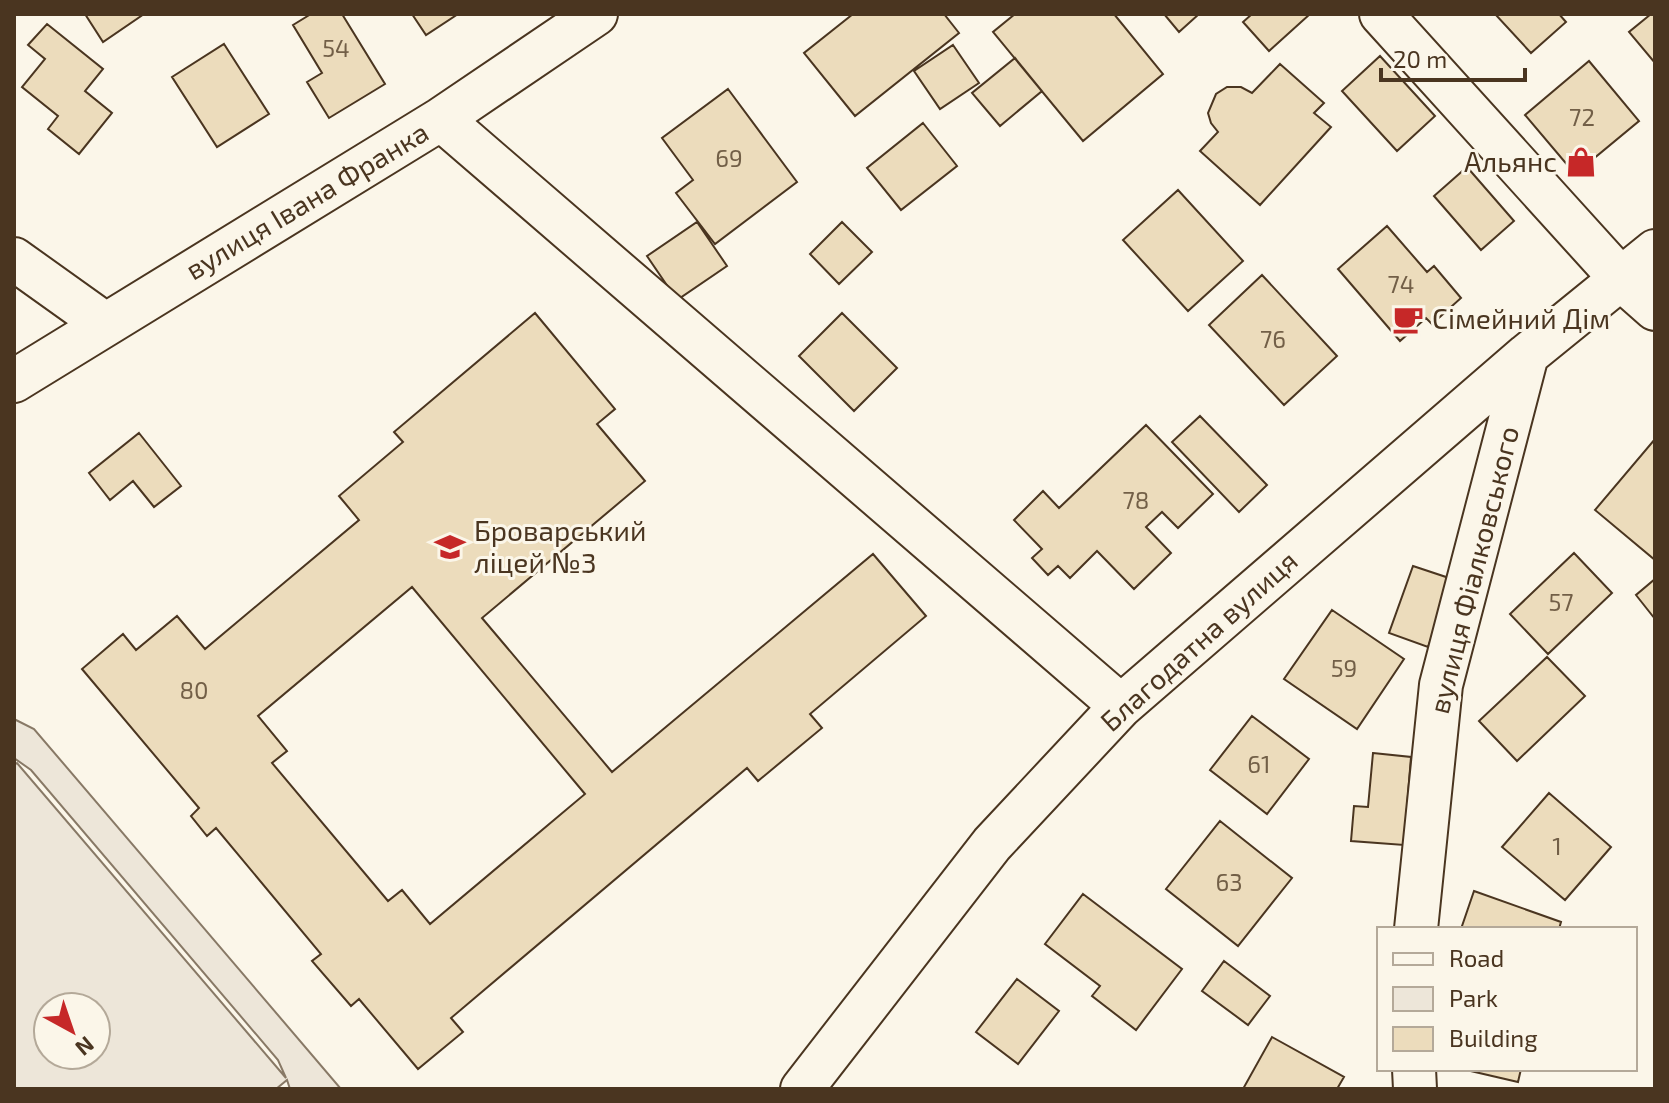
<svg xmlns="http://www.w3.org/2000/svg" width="1669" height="1103" font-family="'Exo 2',sans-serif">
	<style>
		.green { fill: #ede6d9; stroke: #887966; stroke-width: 2; fill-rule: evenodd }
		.building { fill: #ecdcbc; stroke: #4a3520; stroke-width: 2; fill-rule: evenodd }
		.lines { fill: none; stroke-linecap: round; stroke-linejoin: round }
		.street-casing { stroke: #4a3520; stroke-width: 46 }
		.street { stroke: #fbf6e9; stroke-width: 42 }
		.labels { text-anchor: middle; stroke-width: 6; stroke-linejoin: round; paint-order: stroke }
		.number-label { font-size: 24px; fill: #725f47 }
		.poi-label { font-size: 28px; fill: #4a3520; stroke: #fbf6e9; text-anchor: start }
		.street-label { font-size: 28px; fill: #4a3520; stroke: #fbf6e9 }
	</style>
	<rect width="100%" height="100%" fill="#fbf6e9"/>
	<path class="green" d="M14 719 34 729 341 1089H290L287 1080 276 1089H14V765L17 763 286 1078 278 1060 31 770 14 758ZM48 1007H96V1055H48Z"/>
	<path class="building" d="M85 14H144L103 42Z
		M311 14H342L385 84 329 118 307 82 322 73 293 25Z
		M412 14H458L426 35Z
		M853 14H944L959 33 855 116 804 53Z
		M1015 14H1114L1163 74 1083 141 993 32Z
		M1164 14H1199L1179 32Z
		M1252 14H1310L1269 51 1243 22Z
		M1495 14H1559L1566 22 1531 53Z
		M1651 14H1655V63L1629 32Z
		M47 24 103 69 85 91 112 113 79 154 48 129 58 116 22 87 45 59 28 45Z
		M224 44 269 114 217 147 172 77Z
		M953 45 979 83 940 109 914 71Z
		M1380 56 1435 116 1397 151 1342 91Z
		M1015 58 1042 91 1000 126 972 93Z
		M1589 61 1639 121 1575 174 1525 115Z
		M1280 64 1324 103 1314 113 1331 127 1260 205 1200 151 1218 132 1211 123 1208 113 1216 94 1227 87H1241L1252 93Z
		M728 89 797 182 715 244 676 193 693 180 662 138Z
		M923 123 957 166 901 210 867 168Z
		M1467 167 1514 221 1481 250 1434 196Z
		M1178 190 1243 261 1188 311 1123 240Z
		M697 222 727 266 677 300 647 256Z
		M842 222 872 252 839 284 810 254Z
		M1387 226 1427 272 1434 266 1461 298 1432 324 1426 318 1400 341 1338 269Z
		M1262 275 1337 356 1284 405 1209 325Z
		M535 313 615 409 597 424 645 481 482 618 612 772 873 554 926 616 810 714 822 728 758 781 747 768 451 1018 463 1032 418 1069 359 999 351 1006 312 961 321 954 216 828 207 836 191 816 199 808 82 669 123 634 136 650 177 616 205 649 359 520 339 496 403 442 394 432ZM412 587 585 794 430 924 402 890 388 901 272 763 287 751 258 716Z
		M842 313 897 368 854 411 799 356Z
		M1200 416 1267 485 1239 512 1172 442Z
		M1146 425 1213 494 1178 528 1162 512 1146 527 1171 553 1134 589 1097 551 1070 578 1058 566 1048 575 1032 558 1042 549 1014 520 1043 491 1059 508Z
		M139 433 181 486 154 507 133 481 110 500 89 473Z
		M1655 439V560L1595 510Z
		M1574 553 1612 593 1548 654 1510 614Z
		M1413 566 1452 579 1428 647 1389 633Z
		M1655 579V619L1636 595Z
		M1332 610 1404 659 1357 729 1284 679Z
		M1547 657 1585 696 1517 761 1479 721Z
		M1252 716 1309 759 1267 814 1210 770Z
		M1373 753 1411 757 1404 845 1351 841 1354 806 1368 807Z
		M1549 793 1611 847 1565 900 1502 847Z
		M1220 821 1292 878 1238 946 1166 889Z
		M1474 891 1561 922 1559 929H1461Z
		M1083 894 1182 969 1136 1030 1092 996 1100 986 1045 944Z
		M1224 961 1270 996 1248 1025 1202 991Z
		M1017 979 1059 1011 1018 1064 976 1032Z
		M1272 1037 1344 1077 1337 1089H1243Z
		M1462 1069H1521L1518 1082Z"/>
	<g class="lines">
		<g class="street-casing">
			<path id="street" d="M1381 14 1621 279 1655 309
				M441 119 1121 706
				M14 259 105 324
				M14 381 441 119 596 14
				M1416 929 1441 685 1527 355
				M1414 1069 1415 1089
				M802 1089 992 844 1121 706 1527 355 1655 251"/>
		</g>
		<use href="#street" class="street"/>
	</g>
	<defs>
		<g id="shop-bare" transform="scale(2.4)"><path d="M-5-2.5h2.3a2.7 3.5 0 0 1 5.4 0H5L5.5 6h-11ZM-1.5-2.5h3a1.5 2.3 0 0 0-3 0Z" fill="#c62828" stroke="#fbf6e9" stroke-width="2.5" paint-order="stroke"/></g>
		<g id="cafe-bare" transform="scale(2.4)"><path d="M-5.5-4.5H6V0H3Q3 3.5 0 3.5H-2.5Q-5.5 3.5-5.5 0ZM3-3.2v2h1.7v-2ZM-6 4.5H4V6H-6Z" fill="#c62828" stroke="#fbf6e9" stroke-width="2.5" paint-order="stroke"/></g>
		<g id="school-bare" transform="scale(2.4)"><path d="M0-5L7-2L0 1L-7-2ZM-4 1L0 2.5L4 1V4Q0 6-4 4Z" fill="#c62828" stroke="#fbf6e9" stroke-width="2.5" paint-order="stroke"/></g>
	</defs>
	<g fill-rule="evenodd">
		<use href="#shop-bare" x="1581" y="162"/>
		<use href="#cafe-bare" x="1408" y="319"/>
		<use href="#school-bare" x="450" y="547"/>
	</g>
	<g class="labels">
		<g class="number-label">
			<text x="336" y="57">54</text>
			<text x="1582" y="126">72</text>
			<text x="729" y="167">69</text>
			<text x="1401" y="293">74</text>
			<text x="1273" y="348">76</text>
			<text x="1136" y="509">78</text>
			<text x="1561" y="611">57</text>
			<text x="1344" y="677">59</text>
			<text x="194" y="699">80</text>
			<text x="1259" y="773">61</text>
			<text x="1557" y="855">1</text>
			<text x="1229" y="891">63</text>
		</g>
		<g class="poi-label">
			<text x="1557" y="172" text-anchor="end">Альянс</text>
			<text x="1432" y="329">Сімейний Дім</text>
			<text x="474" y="541">Броварський<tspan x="474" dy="32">ліцей №3</tspan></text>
		</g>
		<g class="street-label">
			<text transform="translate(307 201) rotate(-31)" y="10">вулиця Івана Франка</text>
			<text transform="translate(1474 570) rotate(-76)" y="10">вулиця Фіалковського</text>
			<text transform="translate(1199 641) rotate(-42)" y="10">Благодатна вулиця</text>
		</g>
	</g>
	<rect width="1669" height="1103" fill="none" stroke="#4a3520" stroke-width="32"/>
	<rect x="1377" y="927" width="260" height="144" fill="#fbf6e9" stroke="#b4a999" stroke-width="2"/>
	<rect x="1393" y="953" width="40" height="12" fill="#fbf6e9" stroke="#b4a999" stroke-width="2"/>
	<text x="1449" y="967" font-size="24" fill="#4a3520">Road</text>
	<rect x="1393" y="987" width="40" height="24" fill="#ede6d9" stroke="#b4a999" stroke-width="2"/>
	<text x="1449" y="1007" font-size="24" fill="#4a3520">Park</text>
	<rect x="1393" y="1027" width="40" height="24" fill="#ecdcbc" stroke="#b4a999" stroke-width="2"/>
	<text x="1449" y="1047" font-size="24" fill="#4a3520">Building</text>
	<g transform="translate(72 1031) rotate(140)"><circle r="38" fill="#fbf6e9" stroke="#b4a999" stroke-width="2"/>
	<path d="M0-6L14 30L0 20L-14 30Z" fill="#c62828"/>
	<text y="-12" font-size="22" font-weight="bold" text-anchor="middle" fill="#4a3520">N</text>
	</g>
	<path d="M1381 68v12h144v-12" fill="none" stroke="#4a3520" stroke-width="4"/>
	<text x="1393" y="68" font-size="24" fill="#4a3520" stroke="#fbf6e9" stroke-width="6" paint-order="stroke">20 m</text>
</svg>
